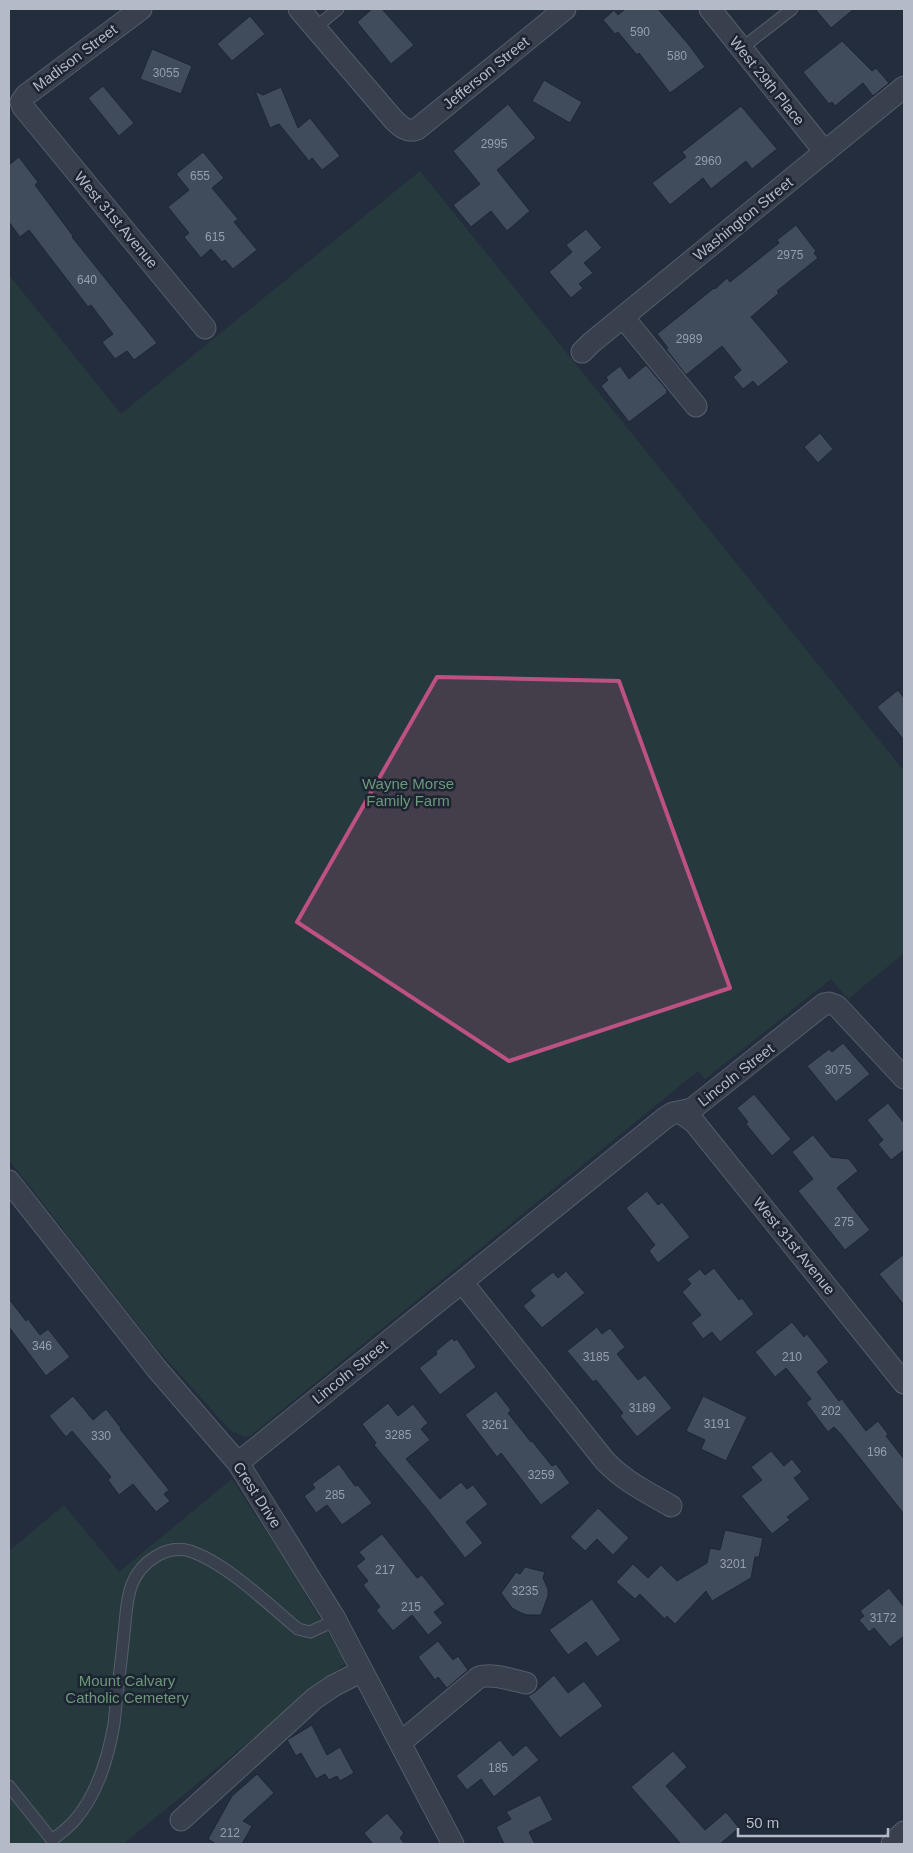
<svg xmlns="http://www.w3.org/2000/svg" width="913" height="1853" font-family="Helvetica,sans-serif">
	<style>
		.green { fill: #263a3e }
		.building { fill: #404b5c; stroke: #1f2634 }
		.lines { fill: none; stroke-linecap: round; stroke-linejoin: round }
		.service-casing { stroke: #565d6b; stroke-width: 13 }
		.minor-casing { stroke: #565d6b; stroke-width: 23 }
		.service { stroke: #383f4d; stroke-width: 11 }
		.minor { stroke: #383f4d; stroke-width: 21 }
		.marked { fill: #bd5181; fill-opacity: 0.2; stroke: #bd5181; stroke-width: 4; stroke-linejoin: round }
		.labels { text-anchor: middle; stroke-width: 5; stroke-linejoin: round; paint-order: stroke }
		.number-label { font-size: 12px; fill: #979ead }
		.street-label { font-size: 15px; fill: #b4bac8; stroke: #1d2432 }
		.park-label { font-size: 15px; fill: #6b9979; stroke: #1d2432 }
	</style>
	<rect width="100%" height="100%" fill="#242d3d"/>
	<path class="green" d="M420 171 904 771V953L848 999 831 979 705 1079 698 1071 250 1436 245 1437 230 1430 221 1420 152 1343 9 1160V275L121 414Z
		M232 1479 287 1563 346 1663 123 1844H9V1551L64 1505 119 1572Z"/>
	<path class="building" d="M372 9H382L414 45 391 64 357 22Z
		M625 9H658L689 45 705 67 670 93 639 53 637 55 618 32 615 34 603 20 614 10 618 15Z
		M815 9H854L831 28Z
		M250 16 265 34 232 61 217 44Z
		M842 41 872 71 876 68 889 83 873 96 863 83 835 106 832 102 829 104 803 72Z
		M152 49 192 66 181 94 140 79Z
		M544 80 582 102 570 123 532 101Z
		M103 86 134 123 119 136 88 98Z
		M281 87 298 128 310 118 340 156 322 170 312 158 309 161 279 124 270 128 255 91 263 95Z
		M508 104 536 138 497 170 530 211 507 231 491 211 471 227 453 205 480 184 453 151Z
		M741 106 777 149 752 169 746 161 711 189 703 178 670 205 652 183 686 157 682 152Z
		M203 152 224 178 212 188 238 219 234 222 257 250 233 269 225 260 222 262 211 249 201 258 184 237 189 233 168 207 189 190 176 174Z
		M19 157 38 182 35 185 73 236 72 237 157 343 134 360 127 351 115 359 102 342 113 334 91 305 88 307 29 230 20 237 9 222V165Z
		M796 225 816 251 814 253 818 258 777 291 779 293 751 317 789 362 758 387 753 381 743 389 733 377 741 370 722 346 686 375 666 349 668 348 657 334 714 288 715 289 727 278 730 282 779 243 777 240Z
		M586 229 602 248 584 263 593 273 579 284 583 288 571 298 549 272 572 252 566 245Z
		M646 365 667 390V393L629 422 601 386 608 380 606 377 620 366 629 379Z
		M820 433 833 449 818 463 804 447Z
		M898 690 904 698V740L877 707Z
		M843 1043 870 1074 836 1102 807 1066 829 1049 832 1052Z
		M754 1094 791 1139 772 1156 746 1124 748 1122 737 1108Z
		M888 1103 904 1123V1150L891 1160 878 1144 883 1140 867 1120Z
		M813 1135 831 1157 849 1159 858 1171 837 1188 870 1230 845 1250 798 1191 813 1179 792 1152Z
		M647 1191 658 1205 662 1202 690 1237 658 1263 649 1251 655 1245 626 1208Z
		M904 1254V1305L879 1274Z
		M714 1268 739 1300 742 1298 754 1314 720 1342 712 1332 703 1339 691 1323 701 1315 682 1292 691 1284 687 1279 700 1269 705 1275Z
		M566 1271 585 1293 542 1328 523 1306 535 1296 530 1290 553 1272 558 1278Z
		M9 1299 26 1321 28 1319 40 1335 48 1329 70 1357 46 1376 9 1327Z
		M792 1322 804 1337 807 1334 829 1362 817 1372 839 1401 842 1399 866 1431 878 1421 888 1434 886 1436 904 1459V1514L840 1433 834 1427 828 1432 806 1403 811 1399 786 1368 775 1377 755 1352Z
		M597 1327 602 1334 610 1328 625 1347 617 1354 638 1380 645 1375 672 1408 637 1437 620 1416 623 1413 596 1380 593 1382 567 1351Z
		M452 1338 454 1341 457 1339 476 1367 440 1395 419 1368 437 1354 436 1351Z
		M496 1391 511 1410 508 1413 531 1442 532 1441 552 1466 556 1464 570 1483 541 1505 501 1453 497 1457 465 1415Z
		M73 1396 93 1420 106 1409 121 1428 120 1429 169 1490 164 1494 170 1501 156 1512 133 1484 119 1495 108 1480 111 1477 72 1431 66 1437 49 1416Z
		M703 1396 747 1417 726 1461 701 1449 705 1440 686 1431Z
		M388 1403 398 1416 413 1404 428 1423 421 1429 430 1440 406 1459 440 1499 461 1482 467 1489 473 1485 488 1504 466 1522 483 1543 465 1558 427 1509 374 1445 376 1443 362 1424Z
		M771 1451 784 1466 792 1459 802 1472 794 1478 810 1499 787 1517 790 1520 772 1534 741 1496 762 1480 751 1467Z
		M339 1464 355 1486 358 1485 372 1503 342 1525 327 1505 316 1513 304 1496 315 1488 312 1484Z
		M598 1508 629 1538 613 1555 597 1539 585 1551 570 1537Z
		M725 1530 763 1538 759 1557H755L751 1578 712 1601 706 1591 675 1624 667 1616 665 1619 640 1594 635 1599 616 1582 633 1564 648 1578 661 1565 677 1581 707 1563 710 1548 720 1550Z
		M382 1534 417 1578 422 1575 445 1604 434 1612 443 1623 428 1635 412 1615 393 1631 376 1610 380 1607 363 1585 368 1581 356 1566 365 1559 359 1552Z
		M525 1567 545 1572 543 1578 548 1589V1596L541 1615H527L521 1613 512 1608 501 1593 516 1572 520 1574Z
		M889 1588 904 1607V1636L890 1647 874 1628 869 1632 859 1620 864 1616 860 1611Z
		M592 1599 621 1640 597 1657 586 1642 568 1655 549 1630Z
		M438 1641 453 1660 458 1656 468 1670 447 1688 438 1677 435 1680 418 1657Z
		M554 1675 568 1693 584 1681 603 1706 560 1738 528 1696 535 1692Z
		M312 1725 327 1755 340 1747 354 1773 340 1781 337 1776 329 1780 325 1774 316 1779 301 1753 296 1756 287 1740Z
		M500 1740 513 1756 526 1745 539 1760 494 1797 481 1779 467 1790 456 1776Z
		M673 1751 687 1767 666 1786 705 1830 726 1812 739 1828 720 1844H681L631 1787Z
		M257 1774 274 1793 243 1821 252 1826 242 1844H216L208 1839 232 1796Z
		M540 1795 553 1820 529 1832 535 1844H504L496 1827 511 1819 506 1812Z
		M387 1813 404 1833 400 1838 405 1844H373L364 1833Z"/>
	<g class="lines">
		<g class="service-casing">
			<path id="service" d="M315 28 338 9
				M742 48 792 9
				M9 1786 52 1840C60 1834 68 1828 75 1820 98 1793 108 1758 114 1724 117 1694 121 1663 124 1633 126 1617 126 1599 132 1584 141 1562 166 1544 190 1551 226 1563 268 1604 298 1629L310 1632 336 1620"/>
		</g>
		<g class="minor-casing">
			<path id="minor" d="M141 9 26 95 21 102 23 107 205 328
				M299 9 393 119C400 126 407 133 417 129L565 9
				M710 9 825 152
				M623 317 696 406
				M582 352 591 343 904 87
				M681 1113 694 1122 904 1383
				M9 1181 156 1368 238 1463 334 1617 453 1844
				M462 1282 605 1461C624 1481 647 1492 671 1506
				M238 1463 665 1118 673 1113 692 1109 824 1004 829 1003 837 1006 904 1078
				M400 1743 479 1677C493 1673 512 1680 526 1683
				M181 1820 314 1699 333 1686 362 1671
				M892 1844 904 1832"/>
		</g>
		<use href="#service" class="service"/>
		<use href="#minor" class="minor"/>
	</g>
	<path class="marked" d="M437 677 619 681 730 988 509 1061 297 922Z"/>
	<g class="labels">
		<g class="number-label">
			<text x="640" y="36">590</text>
			<text x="677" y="60">580</text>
			<text x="166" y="77">3055</text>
			<text x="494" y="148">2995</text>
			<text x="708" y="165">2960</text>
			<text x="200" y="180">655</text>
			<text x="215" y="241">615</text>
			<text x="790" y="259">2975</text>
			<text x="87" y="284">640</text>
			<text x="689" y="343">2989</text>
			<text x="838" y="1074">3075</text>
			<text x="844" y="1226">275</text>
			<text x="42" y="1350">346</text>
			<text x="596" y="1361">3185</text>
			<text x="792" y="1361">210</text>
			<text x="642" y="1412">3189</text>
			<text x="831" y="1415">202</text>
			<text x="717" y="1428">3191</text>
			<text x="495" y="1429">3261</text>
			<text x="398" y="1439">3285</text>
			<text x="101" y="1440">330</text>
			<text x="877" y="1456">196</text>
			<text x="541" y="1479">3259</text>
			<text x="335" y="1499">285</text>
			<text x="733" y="1568">3201</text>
			<text x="385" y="1574">217</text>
			<text x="525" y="1595">3235</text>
			<text x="411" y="1611">215</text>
			<text x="883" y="1622">3172</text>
			<text x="498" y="1772">185</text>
			<text x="230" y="1837">212</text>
		</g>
		<g class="street-label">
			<text transform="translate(75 58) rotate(-37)" y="5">Madison Street</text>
			<text transform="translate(486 73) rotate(-39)" y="5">Jefferson Street</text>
			<text transform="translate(767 81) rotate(51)" y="5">West 29th Place</text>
			<text transform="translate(743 219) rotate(-39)" y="5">Washington Street</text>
			<text transform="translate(116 220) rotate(50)" y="5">West 31st Avenue</text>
			<text transform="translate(736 1075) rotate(-38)" y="5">Lincoln Street</text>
			<text transform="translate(794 1246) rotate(51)" y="5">West 31st Avenue</text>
			<text transform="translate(350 1372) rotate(-39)" y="5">Lincoln Street</text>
			<text transform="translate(257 1495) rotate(57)" y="5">Crest Drive</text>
		</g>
		<g class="park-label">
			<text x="408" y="789">Wayne Morse<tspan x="408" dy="17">Family Farm</tspan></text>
			<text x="127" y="1686">Mount Calvary<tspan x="127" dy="17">Catholic Cemetery</tspan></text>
		</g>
	</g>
	<rect width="913" height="1853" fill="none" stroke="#b4bac8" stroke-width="20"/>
	<path d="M738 1828v8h150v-8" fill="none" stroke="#b4bac8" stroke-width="2.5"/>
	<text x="746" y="1828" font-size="15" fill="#b4bac8" stroke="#1d2432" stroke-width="4" paint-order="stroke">50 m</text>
</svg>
